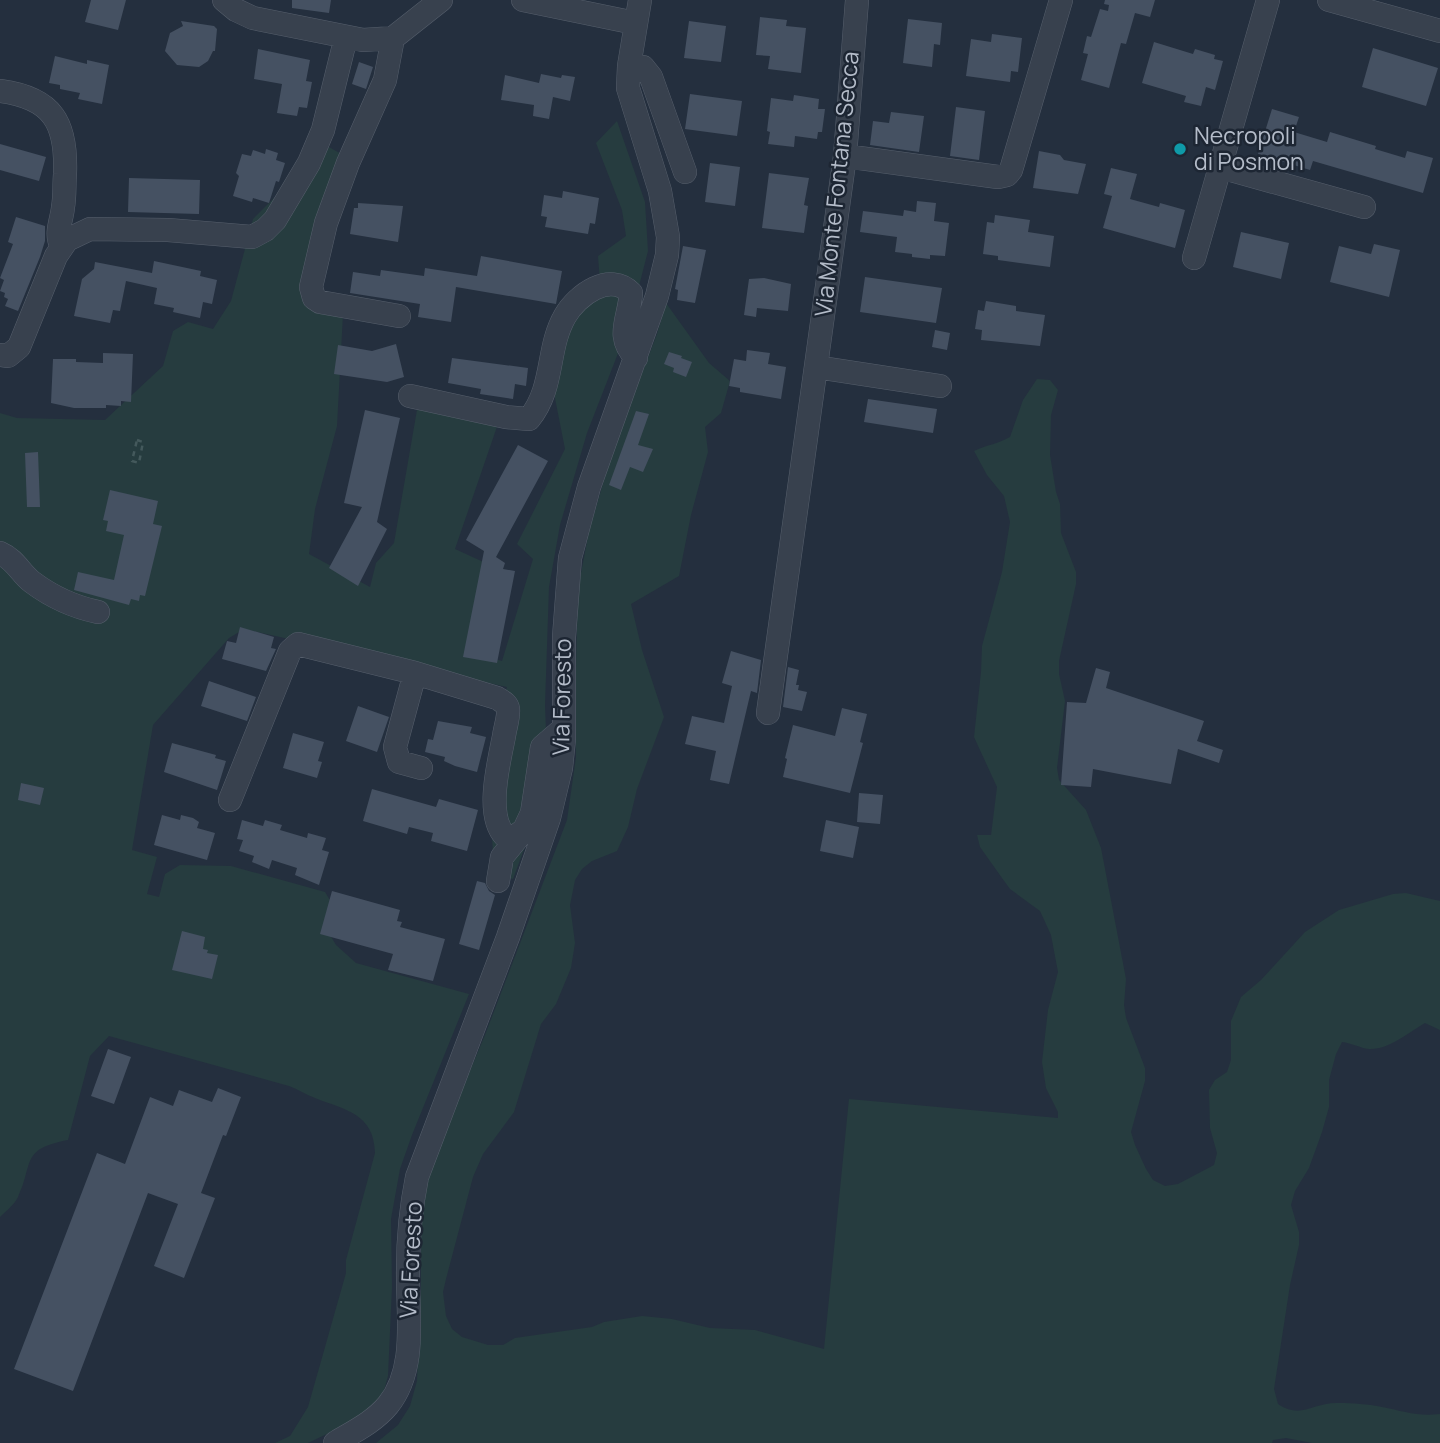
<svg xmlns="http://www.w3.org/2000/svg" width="1440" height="1443" font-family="Manrope,sans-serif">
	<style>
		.green { fill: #263c3f }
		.building { fill: #455162 }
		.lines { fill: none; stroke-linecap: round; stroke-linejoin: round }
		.minor-casing { stroke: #565f6c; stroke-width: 24 }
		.path { stroke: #44595c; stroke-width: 2.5; stroke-dasharray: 5 5; stroke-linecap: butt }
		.minor { stroke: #38414e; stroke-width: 23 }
		.culture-dot { fill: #0f9aa8; stroke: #1d2633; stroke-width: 2.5 }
		.labels { text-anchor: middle; stroke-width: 5; stroke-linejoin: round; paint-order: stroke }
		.poi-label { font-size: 23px; fill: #b4bcc9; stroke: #1d2633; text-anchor: start }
		.street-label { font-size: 23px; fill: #b4bcc9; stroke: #1d2633 }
	</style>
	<rect width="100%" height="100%" fill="#242f3e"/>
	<path class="green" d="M617 121 645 202 648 251 629 325 587 433 560 525 549 587 545 705 547 756 538 812 513 879 494 874 492 836 494 735 507 687 244 629 229 638 153 725 132 850 157 857 147 894 159 897 165 874 180 865 231 866 325 892 334 907 327 930 336 945 356 963 469 994 412 1135 400 1169 391 1219 392 1287 388 1376 383 1394 364 1416 308 1443H275L290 1436 308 1407 346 1273V1260L375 1153C374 1113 345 1110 315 1098 306 1095 298 1089 289 1086L109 1036 90 1056 68 1140C20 1149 34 1163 18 1197 14 1205 6 1211 0 1217V413L17 418 105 420 163 366 173 331 188 322 213 329 231 301 253 219 290 182 299 157 329 147 343 155 317 269 322 295 343 314 337 426 315 509 309 554 370 587 376 563 394 543 418 404 501 415 455 549 490 565 466 651 502 661 533 559 517 544 565 449 552 383 540 380 586 304 601 295 598 256 626 236 622 210 596 143Z
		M666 303 709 363 730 381 721 413 705 427 708 452 691 515 679 576 631 604 642 650 664 717 637 789 628 827 617 851 592 861 582 869 575 880 570 905 575 943 571 968 556 1004 541 1024 514 1112 483 1154 473 1177 446 1279 443 1292 446 1316 452 1329 462 1337 488 1345H503L515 1338 592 1327 604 1322 642 1316 672 1319 710 1328 755 1330 824 1349 849 1099 1058 1118V1112L1046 1088 1042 1062 1048 1010 1058 972 1051 935 1040 911 1010 889 1002 878 980 847 977 835H991L997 787 974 737 981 672 982 646 1002 572 1010 522 1004 496 987 475 974 451C986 445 998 444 1010 437L1023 400 1037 379 1050 380 1058 390 1051 415 1050 455 1056 492 1060 504 1061 533 1076 572V584L1059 661V674L1065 701 1057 768 1059 780 1086 810 1101 848 1126 979 1124 1005 1126 1018 1145 1068V1081L1131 1132 1135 1145 1146 1169 1153 1180 1165 1186 1178 1184 1214 1165 1217 1153 1210 1128 1209 1090 1215 1080 1227 1072 1231 1060V1021L1241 997 1261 980 1305 932 1339 910 1393 894 1406 893 1440 901V1030L1425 1023C1409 1032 1389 1050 1369 1049 1360 1048 1352 1043 1342 1042L1336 1054 1329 1080V1107L1322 1132 1309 1168 1295 1191 1291 1205 1299 1232V1245L1290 1285 1274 1389 1278 1404C1302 1420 1312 1402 1339 1403 1352 1403 1368 1404 1382 1407 1403 1411 1418 1417 1440 1414V1443H1312L1286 1438 1273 1440 1272 1443H376L398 1425 410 1406 417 1381 421 1287V1220L428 1176 439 1145 485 1035 567 820 576 757 575 706 578 589 589 531 615 443 657 334Z"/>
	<path class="building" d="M91 0H126L118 30 85 22Z
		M292 0H331L329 13 292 8Z
		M1105 0H1155L1150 17 1135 13 1126 44 1121 43 1109 88 1081 80 1088 54 1083 53 1087 36 1091 37 1100 9 1108 11 1109 5 1104 4Z
		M760 17 787 20 786 26 806 28 801 73 768 69 770 56 756 55Z
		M908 19 942 23 940 45 934 44 932 67 903 63Z
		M181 21 214 26 217 29 215 51H213L208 61 199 67 177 65 165 51 170 33 183 26Z
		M689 21 726 26 721 62 684 58Z
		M992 34 1022 38 1018 72 1011 71 1010 82 966 76 971 39 991 42Z
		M1154 42 1193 54 1195 49 1215 55 1214 59 1223 61 1215 90 1206 87 1201 106 1184 102 1186 96 1142 83Z
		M1373 48 1438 68 1426 106 1362 87Z
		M258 49 310 60 306 81 312 82 307 108 299 107 297 116 277 113 282 84 254 79Z
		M55 56 87 64V60L109 65 102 104 78 99 80 93 60 89V85L49 83Z
		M359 62 373 67 366 89 352 84Z
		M541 74 561 78 562 75 575 77 570 101 553 97 549 119 533 116 534 105 501 100 505 75 539 83Z
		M690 94 742 101 737 136 685 129Z
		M794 95 819 99 818 109H825L822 132H818L817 139 795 136 794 147 768 144 770 132 767 131 771 98 793 101Z
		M956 107 985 111 979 160 950 156Z
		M1272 109 1299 117 1294 132 1327 142 1330 132 1376 146 1375 149 1405 158 1407 151 1433 158 1423 193 1313 161 1310 170 1258 154Z
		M891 112 924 116 919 152 870 145 873 121 889 123Z
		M0 144 46 157 39 181 0 170Z
		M266 149 278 153 276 160 285 163 279 182 276 181 269 203 253 198 252 202 233 196 239 176 236 173 242 154 251 156 253 150 265 154Z
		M1039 151 1060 155 1064 160 1086 164 1078 194 1033 188Z
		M710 163 740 167 735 206 705 202Z
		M1111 168 1137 174 1130 199 1159 207 1160 203 1185 210 1175 248 1103 228 1112 196 1104 194Z
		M769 173 809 178 804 205 808 206 804 233 762 228Z
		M129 178 200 180 199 214 128 212Z
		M563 191 599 198 595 224 590 223 588 234 545 227 547 217 541 216 544 195 562 198Z
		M917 201 936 203 934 221 949 223 945 256 930 255V259L912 257V254L895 252 897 237 860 232 863 211 903 216 904 210 916 212Z
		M358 203 403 206 398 242 350 234 354 208H358Z
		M995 215 1030 220 1028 232 1054 236 1050 267 998 260V256L983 254 987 222 994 223Z
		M16 217 45 226V241L40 257 18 311 5 306 8 299 4 297 5 293 0 291 4 280 0 278 13 244 8 242Z
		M1241 232 1289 243 1281 279 1233 267Z
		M1374 244 1400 250 1389 297 1330 282 1339 246 1371 254Z
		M683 246 706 250 695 303 677 300 678 290 675 289Z
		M481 256 562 271 556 304 456 287 451 322 418 317 420 304 350 293 353 272 380 276 381 270 424 276 425 268 477 276Z
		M154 261 201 271 200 276 217 280 212 304 203 302 200 318 173 312 174 308 154 304 157 288 126 281 120 311 113 310 110 323 74 316 82 279 94 269 95 262 152 273Z
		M865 277 942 288 936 323 860 312Z
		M764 278 791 284 788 311 757 308 756 317 744 315 749 279Z
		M986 301 1016 306V311L1045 315 1040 346 981 340 982 330 975 329 978 310 984 311Z
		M935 330 950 333 947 350 932 347Z
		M396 344 404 377 387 382 334 374 338 345 372 351Z
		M747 350 770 353 768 364 786 367 781 399 740 392V388L729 386 734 359 746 361Z
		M669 352 682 356 681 358 692 362 686 377 673 372 674 368 664 364Z
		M103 353 133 354 131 402 121 401V406L106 405V408H74L51 403 53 359H76V362L103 363Z
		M452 358 528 368 526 386 515 384 513 399 480 394 481 389 448 383Z
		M868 399 937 409 933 433 864 422Z
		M365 410 400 418 377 522 387 529 358 586 329 568 362 507 344 503Z
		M636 411 649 414 638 445 653 449 643 472 630 467 621 490 609 485Z
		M518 445 548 461 496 557 505 563 503 569 515 571 497 663 463 657 484 551 466 540Z
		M38 452 40 507H27L25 453Z
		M110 490 158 501 153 524 162 526 145 596 140 595 139 601 131 599 129 605 74 590 78 572 114 580 124 535 106 531 108 521 103 520Z
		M240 627 274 637 271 648 276 649 266 671 222 659 227 641 236 643Z
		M731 651 761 660 757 693 751 691 729 784 710 780 716 751 685 744 692 716 724 723 732 686 722 683Z
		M788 667 799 670 796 685H799L798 690 807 692 802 711 783 707Z
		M1096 668 1110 672 1106 688 1204 721 1197 741 1223 750 1219 763 1178 749 1171 784 1093 769 1091 787 1061 785 1067 702 1086 703Z
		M209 681 256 697 247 721 201 706Z
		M358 706 389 717 377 752 346 741Z
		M842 708 867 714 860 742 863 743 850 793 783 777 787 759 785 758 793 725 835 736Z
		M438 721 472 727 470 733 486 737 477 772 455 766 444 761 445 757 425 752 428 739 433 740Z
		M293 733 324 742 318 761 322 762 317 778 283 768Z
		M172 743 216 755 215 758 226 761 217 790 164 772Z
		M21 783 44 788 40 805 18 800Z
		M372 789 436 807 439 799 478 810 467 851 431 841 433 833 409 827 407 834 363 821Z
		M859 793 883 795 880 824 857 822Z
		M162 815 180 820 181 815 193 818 199 822 197 828 215 833 207 860 154 845Z
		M242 820 263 826 265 820 282 825 280 830 307 838 308 833 326 838 322 850 329 852 319 885 295 875 297 868 272 860 269 869 252 862 254 856 239 851 243 840 237 839Z
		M826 820 859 827 853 858 820 851Z
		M477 881 485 883 489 891 495 895 479 950 459 944Z
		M332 891 400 910 397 921 402 922 400 927 445 939 433 981 388 970 393 954 320 934Z
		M182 931 205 937 203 949 208 950 207 953 218 955 212 979 172 970Z
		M108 1049 131 1057 114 1104 91 1096Z
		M218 1088 241 1097 226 1136 223 1135 201 1193 215 1198 184 1278 154 1266 178 1204 148 1193 73 1391 14 1369 97 1153 125 1164 150 1097 173 1106 179 1090 212 1102Z"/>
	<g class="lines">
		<g class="minor-casing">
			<path id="minor" d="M224 0 236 10 253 18 363 40 393 38
				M523 0 635 23
				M1329 0 1440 31
				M629 66 643 67 651 77 685 172
				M0 91C53 98 67 123 65 174 64 185 65 196 63 207 62 220 55 232 61 245
				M845 156 998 177 1007 175 1011 170 1061 0
				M1220 167 1364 207
				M1194 258 1268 0
				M399 316 320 302 314 298 311 287 326 223 348 163 385 80 393 38 441 0
				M0 355 8 356 19 347 56 256 67 240 90 229 168 230 252 237 265 230 275 220 309 163 323 130 346 37
				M816 367 940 386
				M410 396 506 417 529 419C555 387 546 349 565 316 577 295 610 271 631 293 629 320 615 336 636 358
				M0 553C16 560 20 573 32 582 52 597 74 607 98 612
				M415 673 395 747 399 762 421 768
				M768 713 845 156 857 0
				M230 800 290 651 298 644 415 673 497 698C501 701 507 703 508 709 509 717 505 728 504 736 499 762 485 815 505 836L514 837 524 830
				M498 881 502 857 524 830 532 813 542 747 564 728
				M335 1443C353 1432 374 1422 388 1405 418 1368 407 1313 408 1269 408 1238 411 1207 417 1177L508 937 549 818 561 768 564 739V637L570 558 589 487 657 296 667 255 668 237 660 191 628 88 629 66 640 0"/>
		</g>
		<path class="path" d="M137 440 143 442 139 463 132 461Z"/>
		<use href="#minor" class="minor"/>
	</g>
	<circle class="culture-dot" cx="1180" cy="149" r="7"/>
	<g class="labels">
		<g class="poi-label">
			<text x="1194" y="144">Necropoli<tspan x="1194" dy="26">di Posmon</tspan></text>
		</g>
		<g class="street-label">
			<text transform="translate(837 184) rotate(-84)" y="8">Via Monte Fontana Secca</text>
			<text transform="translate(562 697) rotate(-89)" y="8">Via Foresto</text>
			<text transform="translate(411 1260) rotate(-87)" y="8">Via Foresto</text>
		</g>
	</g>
</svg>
